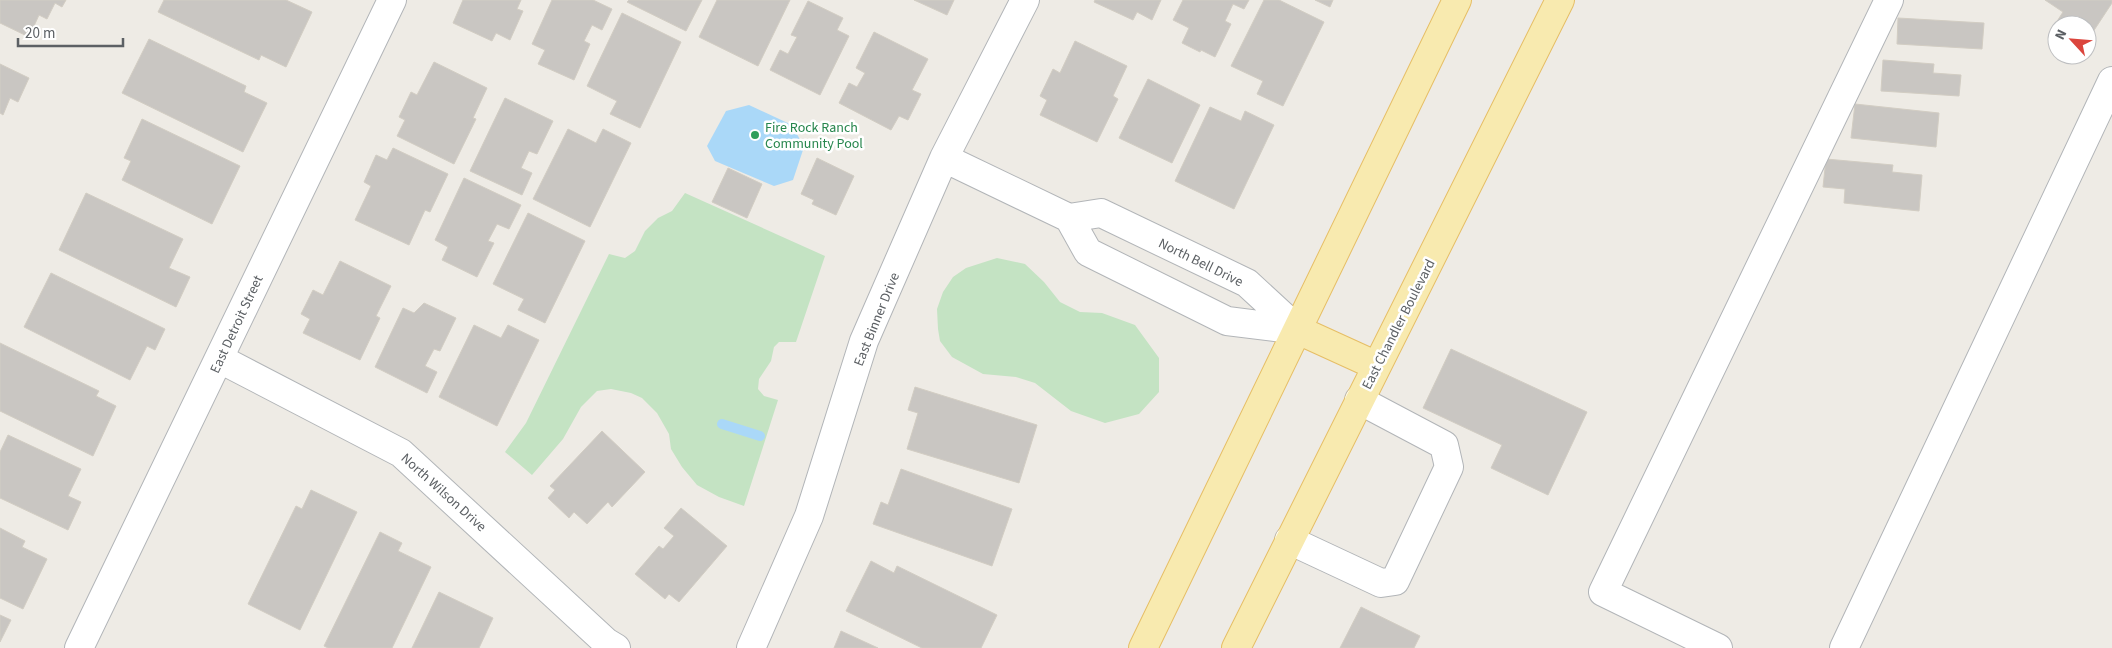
<svg xmlns="http://www.w3.org/2000/svg" width="2112" height="648" font-family="'Source Sans 3',sans-serif">
	<style>
		.green { fill: #c4e3c3 }
		.water { fill: #aad8f8 }
		.lines { fill: none; stroke-linecap: round; stroke-linejoin: round }
		.stream { stroke: #aad8f8; stroke-width: 10 }
		.building { fill: #c9c6c2; stroke: #d2cdc3 }
		.minor-casing { stroke: #b2b5b8; stroke-width: 30 }
		.major-casing { stroke: #e6be65; stroke-width: 30 }
		.minor { stroke: #fff; stroke-width: 28 }
		.major { stroke: #f8eaaf; stroke-width: 28 }
		.leisure-dot { fill: #2e9e5b; stroke: #fff; stroke-width: 2 }
		.labels { text-anchor: middle; stroke-width: 5; stroke-linejoin: round; paint-order: stroke }
		.leisure-label { font-size: 14px; fill: #27864d; stroke: #fff; text-anchor: start }
		.street-label { font-size: 14px; fill: #5c6064; stroke: #fff }
	</style>
	<rect width="100%" height="100%" fill="#eeebe5"/>
	<path class="green" d="M685 193 825 256 796 342H779L774 347 771 361 759 379 758 389 764 396 778 400 744 506 719 497 697 485 682 467 671 449 669 434 657 413 642 398 631 393 611 389 597 391 581 407 563 439 532 475 505 452 526 423 609 254 625 258 635 251 645 231 658 218 672 211Z
		M997 258 1025 264 1044 282 1060 302 1080 312 1102 313 1135 325 1159 358V392L1139 414 1105 423 1071 411 1035 383 1016 377 983 374 952 357 940 341 938 329 937 309 943 292 953 277 966 268Z"/>
	<path class="water" d="M749 105 792 125 804 147 793 180 774 186 715 161 707 146 726 111Z"/>
	<g class="lines">
		<path class="stream" d="M722 424 760 436"/>
	</g>
	<path class="building" d="M0 0H66L62 7 55 3 47 19 39 15 29 37 0 23Z
		M164 0H286L312 12 286 67 261 55 259 60 158 12Z
		M463 0H521L517 9 523 11 510 40 496 33 492 41 453 23Z
		M552 0H593L612 9 602 30 592 25 584 41 590 44 574 80 538 64 545 50 532 44Z
		M629 0H702L686 31 627 2Z
		M717 0H790L758 66 699 37Z
		M914 0H954L947 15Z
		M1095 0H1161L1152 20 1137 12 1133 20 1094 2Z
		M1183 0H1249L1244 9 1233 4 1225 21 1231 24 1215 57 1201 50 1200 52 1182 43 1189 28 1173 20Z
		M1264 0H1279L1324 22 1283 106 1257 94 1263 81 1231 66Z
		M1315 0H1333L1330 7Z
		M2045 0H2112V3L2087 41V25H2057V28L2054 26 2063 12Z
		M808 1 843 18 837 30 849 36 820 95 770 70 780 50 788 54 797 37 791 35Z
		M622 13 681 42 640 128 610 114 617 101 587 86Z
		M1898 18 1984 23 1982 49 1897 44Z
		M874 32 928 59 912 90 921 94 908 120 899 116 891 130 839 103 849 83 857 87 865 73 856 68Z
		M149 39 246 86 244 92 267 103 243 152 122 93Z
		M1075 41 1127 66 1113 96 1118 99 1097 142 1040 115 1047 100 1040 96 1053 69 1060 73Z
		M1883 60 1934 64 1933 73 1961 75 1959 96 1881 91Z
		M434 62 487 88 473 118 476 119 454 164 397 136 405 120 399 117 411 92 417 95Z
		M0 64 29 78 18 102 10 98 3 115 0 113Z
		M1148 79 1200 105 1172 163 1119 138Z
		M505 98 553 121 537 154 529 151 521 168 532 173 522 195 470 171Z
		M1855 104 1939 113 1936 147 1851 138Z
		M1210 107 1241 121 1245 111 1274 125 1234 209 1175 181Z
		M142 119 240 166 212 224 122 180 131 161 124 158Z
		M568 129 596 143 603 129 631 143 590 227 533 199Z
		M393 148 448 174 430 212 425 210 409 245 355 220 371 186 364 182 376 155 387 160Z
		M817 158 854 176 836 215 812 204 814 200 801 194Z
		M1826 159 1893 165 1892 172 1922 175 1919 211 1844 203 1845 189 1823 187Z
		M728 168 762 184 747 218 712 202Z
		M464 178 521 205 509 229 497 224 488 241 494 243 477 277 442 260 448 247 435 240Z
		M86 193 183 239 169 268 190 277 176 307 59 250Z
		M528 213 585 241 545 323 518 310 524 299 493 284Z
		M340 261 391 286 376 316 380 318 360 360 303 333 310 319 301 314 313 290 323 295Z
		M51 273 165 329 155 350 147 346 130 380 24 327Z
		M424 303 456 318 440 351 434 349 425 366 437 372 427 393 375 367 403 308 414 313Z
		M474 325 501 338 508 325 539 340 497 426 439 397Z
		M0 343 99 391 96 396 116 406 93 456 0 411Z
		M1451 349 1587 412 1548 495 1491 468 1502 445 1423 408Z
		M915 387 1037 425 1019 483 907 449 918 413 908 410Z
		M602 431 645 472 612 507 608 502 587 524 574 512 569 518 548 498 555 490 550 486Z
		M8 435 81 469 68 496 81 502 68 530 0 498V452Z
		M901 469 1012 509 992 566 873 524 881 502 888 505Z
		M311 490 357 512 300 630 248 604 296 506 302 509Z
		M681 508 727 546 679 602 669 594 665 599 635 574 659 546 663 549 674 536 664 528Z
		M0 528 25 541 22 547 47 559 23 609 0 598Z
		M380 532 402 543 398 551 431 567 392 648H328L324 646Z
		M871 561 894 573 897 566 997 615 981 648H922L846 611Z
		M439 592 493 618 479 648H412Z
		M1361 607 1420 636 1414 648H1340Z
		M0 615 11 620 0 642Z
		M841 631 878 648H834Z"/>
	<g class="lines">
		<g class="minor-casing">
			<path id="minor" d="M944 158 1069 218 1088 252 1227 321 1298 330
				M1069 218 1101 213 1247 283 1298 330
				M220 359 401 453 606 642 616 648
				M1289 540 1381 583 1395 581 1449 467 1444 445 1359 400
				M79 648 392 0
				M751 648 809 516 864 341 944 158 1025 0
				M1718 648 1603 592 1889 0
				M1844 648 2112 81"/>
		</g>
		<g class="major-casing">
			<path id="major" d="M1298 330 1377 366
				M1143 648 1457 0
				M1236 648 1560 0"/>
		</g>
		<use href="#minor" class="minor"/>
		<use href="#major" class="major"/>
	</g>
	<circle class="leisure-dot" cx="755" cy="135" r="5"/>
	<g class="labels">
		<g class="leisure-label">
			<text x="765" y="132">Fire Rock Ranch<tspan x="765" dy="16">Community Pool</tspan></text>
		</g>
		<g class="street-label">
			<text transform="translate(1201 262) rotate(26)" y="5">North Bell Drive</text>
			<text transform="translate(876 319) rotate(-68)" y="5">East Binner Drive</text>
			<text transform="translate(236 324) rotate(-65)" y="5">East Detroit Street</text>
			<text transform="translate(1398 324) rotate(-63)" y="5">East Chandler Boulevard</text>
			<text transform="translate(444 492) rotate(42)" y="5">North Wilson Drive</text>
		</g>
	</g>
	<g transform="translate(2072 40) rotate(296)"><circle r="24" fill="#ffffff" stroke="#bebfc1"/>
	<path d="M0-4L9 19L0 12L-9 19Z" fill="#db453d"/>
	<text y="-8" font-size="14" font-weight="bold" text-anchor="middle" fill="#5c6064">N</text>
	</g>
	<path d="M18 38v8h105v-8" fill="none" stroke="#5c6064" stroke-width="2.5"/>
	<text x="25" y="38" font-size="15" fill="#5c6064" stroke="#ffffff" stroke-width="4" paint-order="stroke">20 m</text>
</svg>
